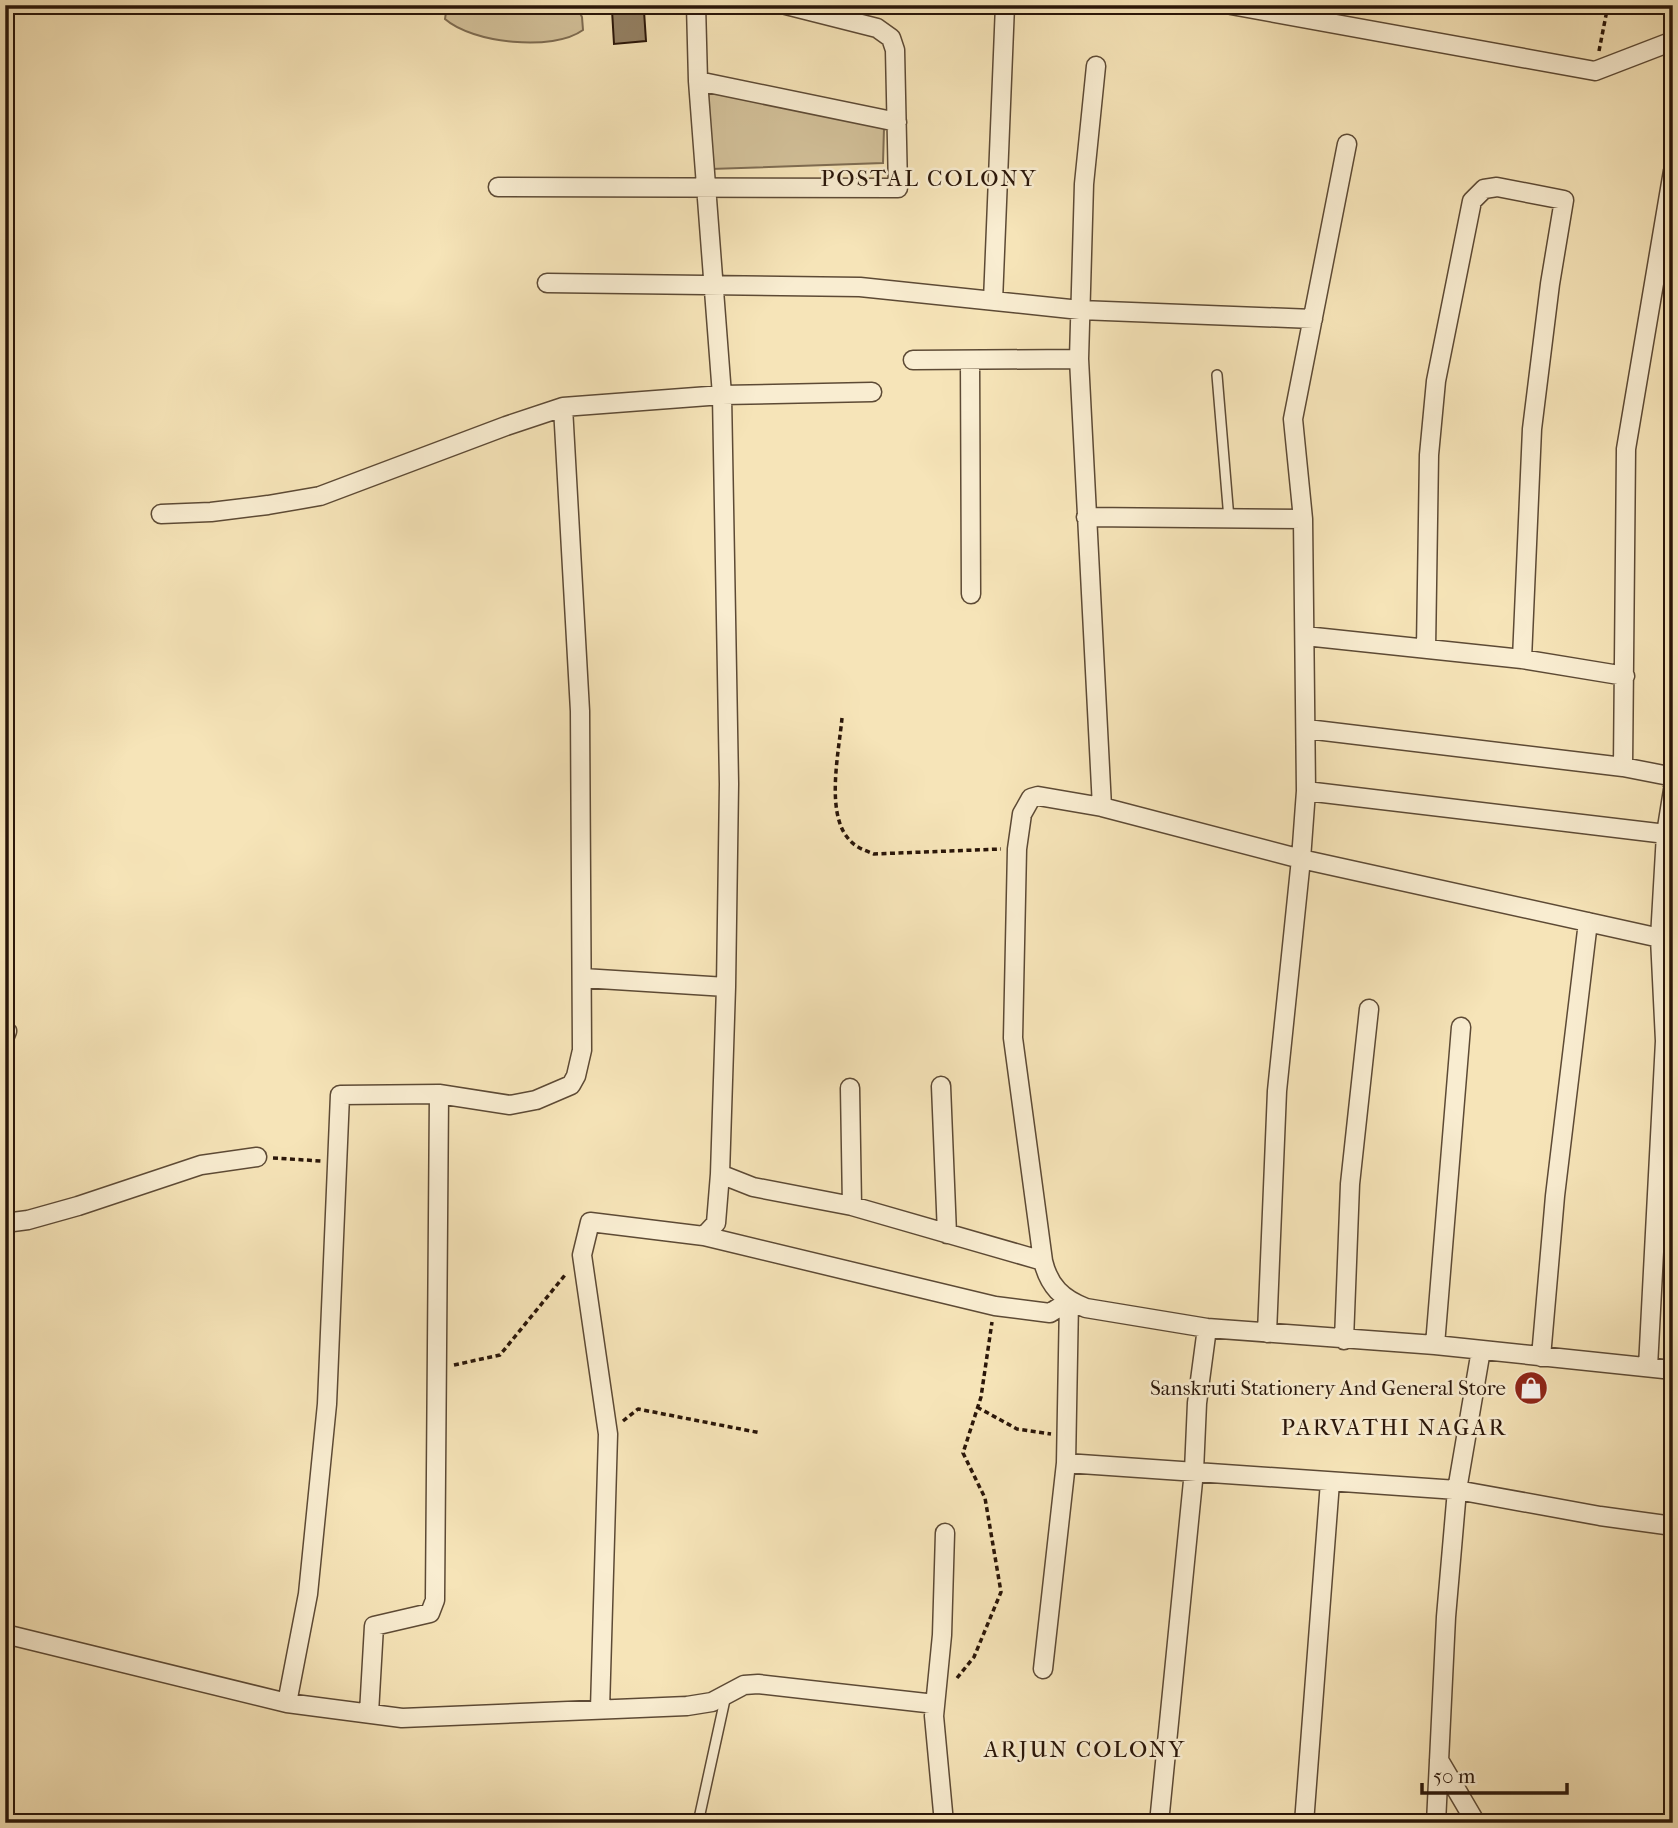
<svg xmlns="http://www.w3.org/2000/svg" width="1678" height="1828" font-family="'IM FELL French Canon',serif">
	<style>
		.green { fill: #d3c19a; stroke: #7e6c52; stroke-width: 2 }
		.building { fill: #948164; stroke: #2a1609; stroke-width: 2 }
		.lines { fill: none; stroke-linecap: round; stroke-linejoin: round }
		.service-casing { stroke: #5d4a35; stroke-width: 12 }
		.minor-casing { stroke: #5d4a35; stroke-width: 21 }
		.path { stroke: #2a1609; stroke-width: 3.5; stroke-dasharray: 5 3.5; stroke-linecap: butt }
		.service { stroke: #f9edd1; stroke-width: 9 }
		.minor { stroke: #f9edd1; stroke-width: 18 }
		.labels { text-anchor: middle; stroke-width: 5; stroke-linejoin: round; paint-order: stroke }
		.poi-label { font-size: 21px; fill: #2a1609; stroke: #f9edd1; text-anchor: end }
		.neighbourhood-label { font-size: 23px; letter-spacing: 2px; fill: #2a1609; stroke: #f9edd1 }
	</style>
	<rect width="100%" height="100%" fill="#f6e4b8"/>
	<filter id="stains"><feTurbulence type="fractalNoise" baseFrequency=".00286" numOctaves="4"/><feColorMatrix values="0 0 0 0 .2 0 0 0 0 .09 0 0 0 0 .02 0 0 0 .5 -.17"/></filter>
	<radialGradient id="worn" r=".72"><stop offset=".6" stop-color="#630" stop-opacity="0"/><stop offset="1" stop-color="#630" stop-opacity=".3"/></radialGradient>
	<path class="green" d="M447 5H576L582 17 583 30C553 52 472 43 445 19Z
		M708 90 884 128 883 163 711 169Z"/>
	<path class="building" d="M612 10 644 11 646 41 614 44Z"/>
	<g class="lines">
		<g class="service-casing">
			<path id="service" d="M1217 375 1229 519
				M698 1823 726 1695"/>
		</g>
		<g class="minor-casing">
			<path id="minor" d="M696 5 698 81 722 395 729 784 726 987 720 1174 753 1187 852 1206 1043 1261C1049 1286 1062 1299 1086 1308L1207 1328 1435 1345 1673 1370
				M1231 5 1595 71 1673 41
				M1096 66 1084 184 1079 359 1102 807
				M698 81 897 122
				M498 187 898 188 895 50 891 38 877 28 786 5
				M547 283 860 287 1080 310 1313 319
				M993 301 1005 5
				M913 360 1079 359
				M970 360 971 594
				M161 514 211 512 268 505 320 496 506 426 563 407 722 395 872 392
				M1086 517 1303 519
				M1305 636 1522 659 1625 676
				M1426 649 1429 455 1436 381 1472 201 1484 189 1497 187 1564 200 1550 284 1532 429 1522 659
				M1307 729 1623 767 1669 776 1673 784
				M1623 767 1626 449 1673 171
				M1306 791 1666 834
				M583 978 726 987
				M5 1036 7 1031
				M941 1086 947 1234
				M850 1088 852 1206
				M5 1223 28 1220 78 1206 201 1165 257 1157
				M704 1236 995 1306 1050 1313 1069 1301
				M1043 1261 1013 1038 1017 849 1022 814 1031 798 1038 796 1102 807 1301 859 1660 938
				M1267 1333 1277 1091 1301 859 1306 791 1303 519 1293 419 1347 144
				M1344 1340 1350 1184 1369 1009
				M1435 1345 1461 1027
				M1541 1357 1555 1196 1588 922
				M1648 1367 1665 1041 1660 938 1666 834 1673 790
				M1066 1463 1457 1490 1600 1516 1673 1526
				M5 1634 287 1703 402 1718 687 1706 712 1702 744 1685 758 1684 935 1704
				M1043 1669 1066 1463 1069 1301
				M287 1703 308 1594 327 1404 340 1095 439 1094
				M600 1709 608 1434 582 1255 590 1222 704 1236 716 1223 720 1174
				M369 1713 374 1626 430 1613 435 1600 439 1094 510 1105 536 1100 571 1085 576 1076 582 1050 580 711 563 407
				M1439 1760 1476 1823
				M944 1823 934 1716 942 1635 945 1533
				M1159 1823 1194 1471 1197 1403 1207 1328
				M1304 1823 1330 1482
				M1436 1823 1446 1617 1457 1490 1481 1350"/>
		</g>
		<path class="path" d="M1599 51 1608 5
			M842 718C839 751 826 810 847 837 854 847 864 850 874 854L1001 849
			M273 1158 321 1161
			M454 1365 500 1355 565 1275
			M977 1407 1017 1429 1051 1434
			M623 1421 638 1409 761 1433
			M957 1678 974 1657 1001 1592 985 1498 963 1453 981 1397 992 1322"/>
		<use href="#service" class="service"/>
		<use href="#minor" class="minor"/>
	</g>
	<defs>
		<g id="shop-disc" transform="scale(1.75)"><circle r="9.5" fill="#8f2418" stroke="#f9edd1"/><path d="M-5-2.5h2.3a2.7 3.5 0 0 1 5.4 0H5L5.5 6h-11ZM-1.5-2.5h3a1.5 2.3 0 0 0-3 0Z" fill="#fff"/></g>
	</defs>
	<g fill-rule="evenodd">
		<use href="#shop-disc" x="1531" y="1388"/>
	</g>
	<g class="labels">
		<g class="poi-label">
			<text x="1506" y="1395">Sanskruti Stationery And General Store</text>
		</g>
		<g class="neighbourhood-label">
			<text x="929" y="186">POSTAL COLONY</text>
			<text x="1394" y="1435">PARVATHI NAGAR</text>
			<text x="1085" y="1757">ARJUN COLONY</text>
		</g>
	</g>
	<rect width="1678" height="1828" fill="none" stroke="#f6e4b8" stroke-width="28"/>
	<rect x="7" y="7" width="1664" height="1814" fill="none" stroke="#2a1609" stroke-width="3.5"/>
	<rect x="14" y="14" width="1650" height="1800" fill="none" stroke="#2a1609" stroke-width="2"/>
	<path d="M1422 1783v10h145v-10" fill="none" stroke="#2a1609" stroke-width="3.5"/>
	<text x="1433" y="1783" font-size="21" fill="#2a1609" stroke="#f9edd1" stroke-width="5" paint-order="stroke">50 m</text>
	<rect width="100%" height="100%" filter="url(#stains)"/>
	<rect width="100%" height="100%" fill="url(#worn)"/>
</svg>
